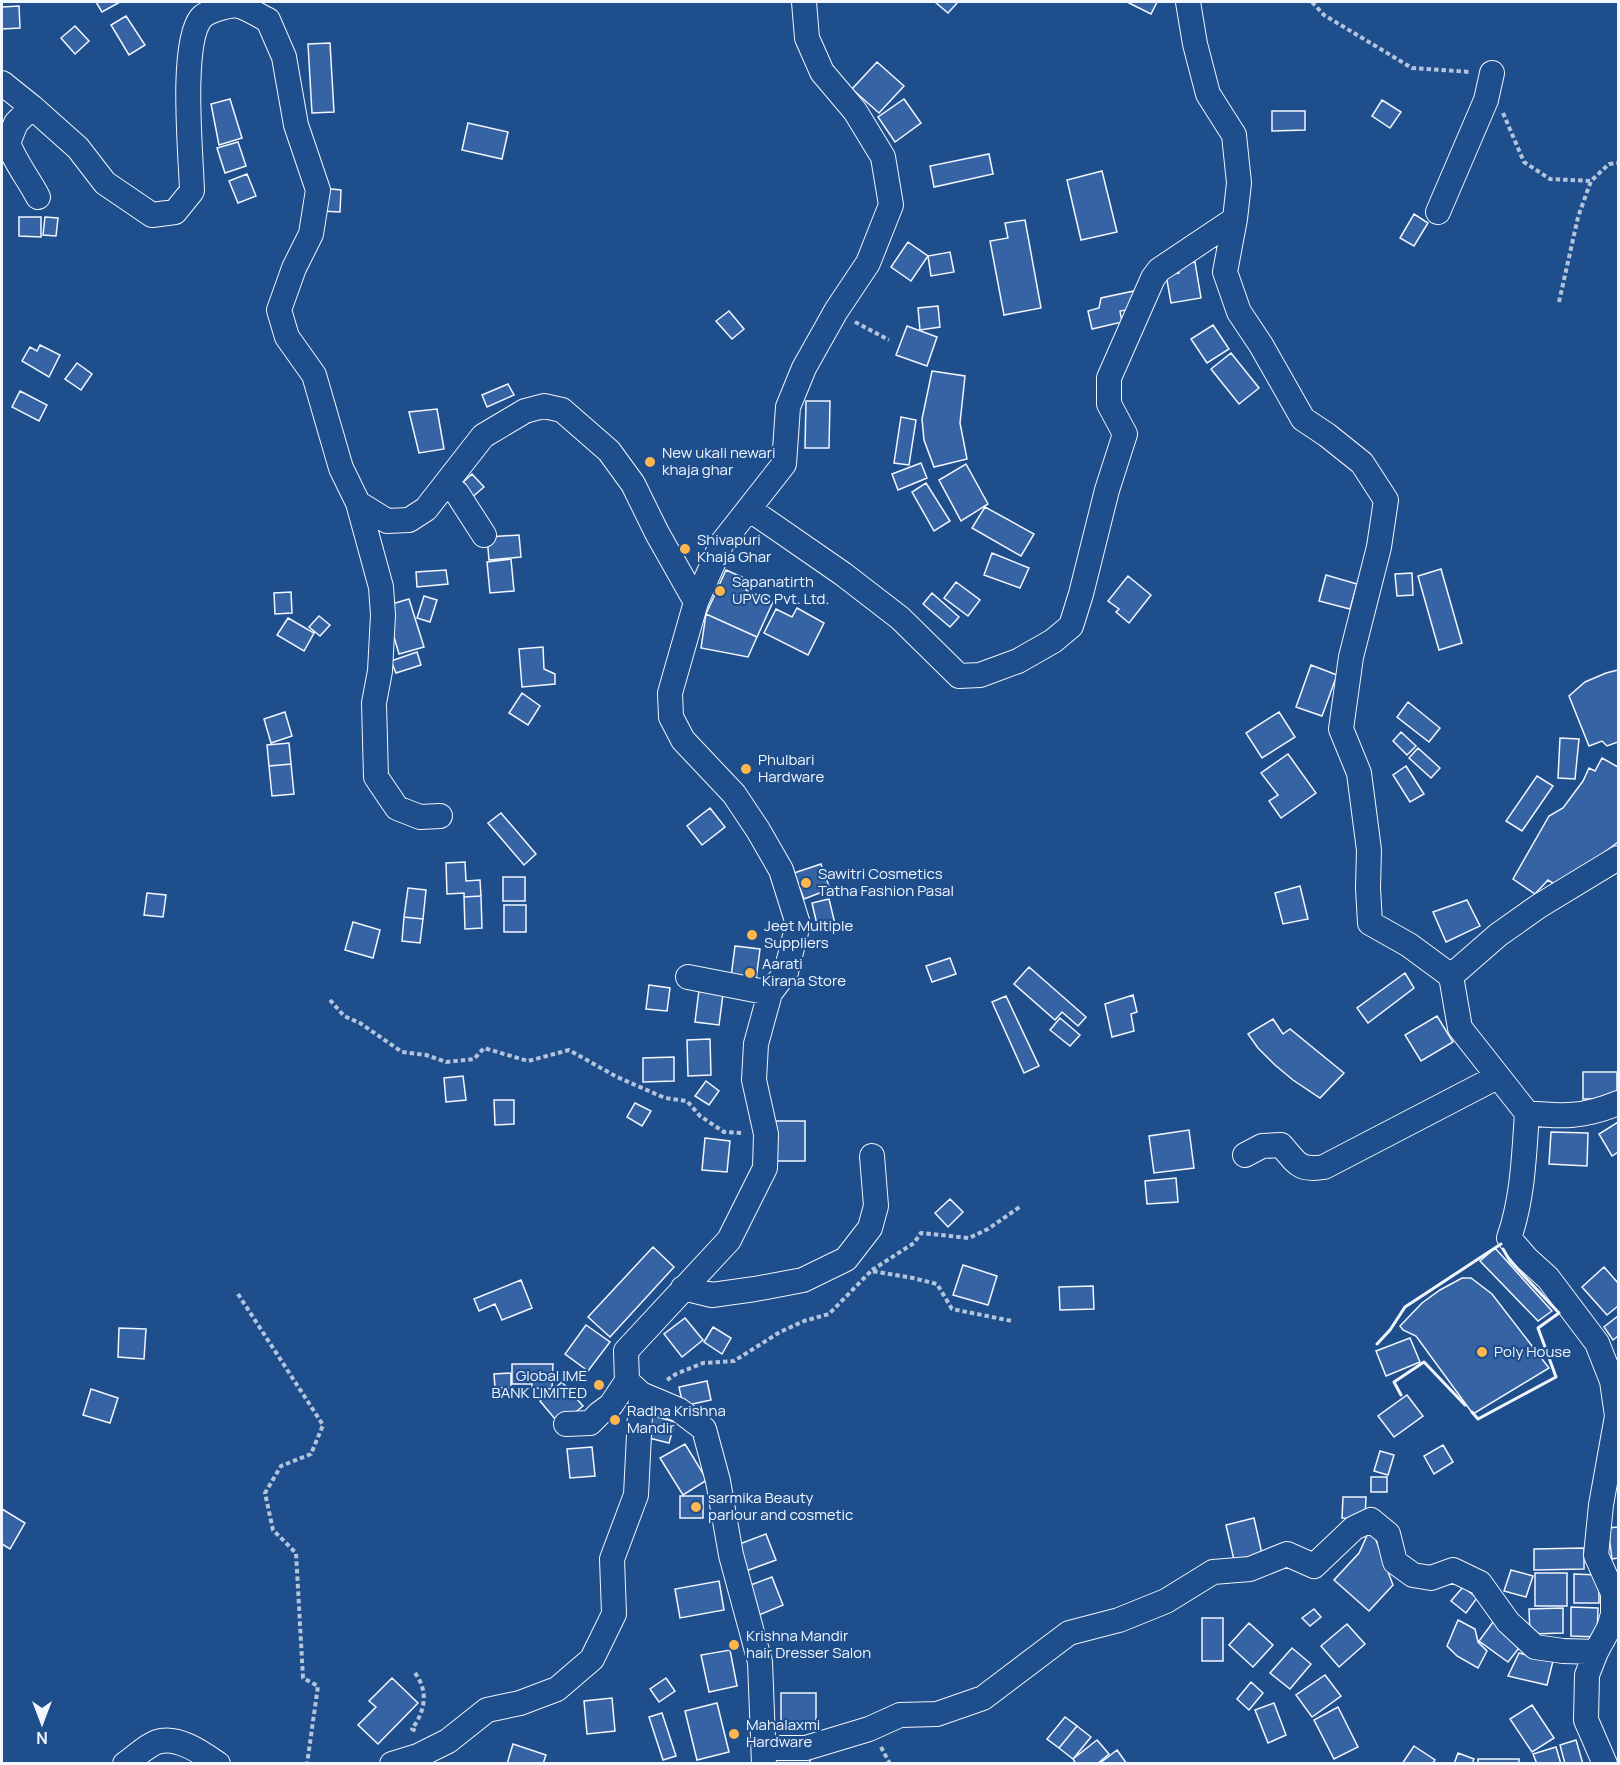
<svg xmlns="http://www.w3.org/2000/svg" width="1620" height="1765" font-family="Manrope,sans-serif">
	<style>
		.building { fill: #3563a3; stroke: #f2f6ff; stroke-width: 1.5 }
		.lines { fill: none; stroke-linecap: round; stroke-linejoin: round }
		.minor-casing { stroke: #f2f6ff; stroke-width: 26 }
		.path { stroke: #b3c4dc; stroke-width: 4; stroke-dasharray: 4.5 3; stroke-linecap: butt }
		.minor { stroke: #1f4e8c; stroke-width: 24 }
		.wall { stroke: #f2f6ff; stroke-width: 3 }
		.poi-dot { fill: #ffb74d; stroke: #1f4e8c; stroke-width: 2 }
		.labels { text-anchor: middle; stroke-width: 4.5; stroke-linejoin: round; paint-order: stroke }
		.poi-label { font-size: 15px; fill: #f2f6ff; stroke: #1f4e8c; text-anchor: start }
	</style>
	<rect width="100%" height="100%" fill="#1f4e8c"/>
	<path class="building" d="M96 2H120L102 12Z
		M935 2H958L948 13Z
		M1127 2H1157L1151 14Z
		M19 6 20 28 2 29V7Z
		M126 16 145 45 129 55 111 25Z
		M75 26 89 41 75 54 61 38Z
		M330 43 334 112 312 113 308 44Z
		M877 62 904 86 879 113 852 89Z
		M230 99 242 138 219 145 211 104Z
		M904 99 921 123 895 142 878 117Z
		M1382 100 1401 112 1390 128 1372 116Z
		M1272 111H1305V130L1272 131Z
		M468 123 508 132 502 159 462 150Z
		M238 142 246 166 225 173 217 148Z
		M989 154 993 174 934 187 930 166Z
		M1102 171 1117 232 1081 240 1067 180Z
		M247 174 256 196 238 203 229 181Z
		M322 188 341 190 340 212 321 211Z
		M1414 214 1428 223 1414 246 1400 238Z
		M19 217H41V237L19 236Z
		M45 217 58 218 56 236 43 235Z
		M1025 220 1041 308 1004 315 990 241 1008 238 1005 223Z
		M908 242 928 256 911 281 891 267Z
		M950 252 954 272 931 276 928 256Z
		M1195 262 1201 298 1171 303 1166 275 1179 273 1178 265Z
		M1134 291 1138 308 1120 311 1122 322 1092 329 1088 311 1099 308 1101 298Z
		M938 306 940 327 920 330 918 308Z
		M729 311 744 329 732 339 716 321Z
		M1213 325 1229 349 1207 363 1191 339Z
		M907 326 937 337 927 366 896 355Z
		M40 345 60 355 49 377 22 361 30 347 37 351Z
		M1231 353 1259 388 1239 404 1211 369Z
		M77 363 92 374 81 390 65 379Z
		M932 371 965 376 960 423 967 459 934 467 924 440 922 419Z
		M508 384 514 395 487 407 482 395Z
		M20 391 47 405 39 421 12 407Z
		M806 401H830L829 448H805Z
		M437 409 444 449 419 453 409 412Z
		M901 417 916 420 909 465 894 463Z
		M921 463 927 478 898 490 892 474Z
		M966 464 988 504 961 521 939 480Z
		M472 474 484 487 470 499 459 486Z
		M926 483 950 521 934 531 912 492Z
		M985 507 1034 534 1021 556 972 528Z
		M519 535 521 557 489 560 487 537Z
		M992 553 1029 568 1020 588 984 575Z
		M511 559 514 591 490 593 487 562Z
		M1441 569 1462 643 1439 650 1418 576Z
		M446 570 448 584 417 587 416 572Z
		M726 570 751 581 746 590 773 602 757 637 706 614Z
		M1412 573 1413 595 1397 596 1395 574Z
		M1326 575 1357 584 1350 609 1319 601Z
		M1128 576 1151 595 1129 623 1116 612 1119 609 1108 601Z
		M956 582 980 600 968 616 944 598Z
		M291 592 292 613 275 614 274 593Z
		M932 593 959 617 950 627 923 604Z
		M424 596 437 600 430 622 417 618Z
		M409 599 424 647 399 654 385 606Z
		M797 608 824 623 808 655 764 633 776 609 792 617Z
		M706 614 757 637 748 657 701 648Z
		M319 616 330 625 320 636 309 627Z
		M288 618 314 633 304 651 277 635Z
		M543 647 544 669 555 674V684L522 687 519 649Z
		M417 652 421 665 396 673 391 661Z
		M1311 665 1337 675 1322 716 1296 707Z
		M1618 670V742L1607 746 1602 741 1589 746 1569 696 1585 682 1606 673Z
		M522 693 540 706 528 725 509 713Z
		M1408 702 1440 728 1429 742 1397 717Z
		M285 712 292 736 271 743 264 719Z
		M1279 712 1295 737 1262 758 1246 733Z
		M1401 732 1416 746 1407 755 1393 741Z
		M1560 738 1579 739 1575 779 1558 778Z
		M289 743 291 764 269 766 267 745Z
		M1418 748 1440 768 1431 778 1409 758Z
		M1288 754 1316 793 1281 818 1269 801 1278 795 1261 773Z
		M1602 758 1618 767V842L1559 887 1548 880 1535 894 1513 879 1549 816 1563 808 1583 781 1589 768 1595 771Z
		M291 764 294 794 272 796 269 766Z
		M1406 766 1424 794 1410 802 1393 775Z
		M1537 776 1553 786 1522 831 1506 821Z
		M710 808 725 827 702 845 687 826Z
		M501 813 536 854 524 865 488 823Z
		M465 862 466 881 480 880 481 896 464 897V893L447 894 446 863Z
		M821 864 830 889 804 899 794 873Z
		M503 877H525V901H503Z
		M1300 886 1308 919 1283 924 1275 893Z
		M408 888 426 890 423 919 404 917Z
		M147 893 166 895 163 917 144 915Z
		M481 896 482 928 465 929 464 897Z
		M829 899 835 924 818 929 812 903Z
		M1467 900 1480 926 1446 942 1433 912Z
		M504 905H526V932H504Z
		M404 917 423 919 420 943 402 941Z
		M353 922 380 930 373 958 345 950Z
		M735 946 760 949 756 980 731 977Z
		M950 958 956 974 932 982 926 966Z
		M1029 967 1086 1017 1078 1026 1062 1012 1055 1020 1014 984Z
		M1405 973 1414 988 1368 1023 1357 1008Z
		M649 985 670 988 667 1011 646 1009Z
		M699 990 723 994 719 1025 695 1022Z
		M1133 995 1137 1012 1131 1014 1134 1031 1112 1037 1105 1004Z
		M1006 996 1039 1066 1024 1073 992 1002Z
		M1437 1016 1453 1042 1421 1061 1405 1035Z
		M1060 1018 1080 1035 1070 1046 1050 1030Z
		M1273 1019 1283 1034 1290 1029 1344 1073 1320 1098 1293 1080 1275 1065 1258 1048 1248 1034Z
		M710 1039 711 1075 688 1076 687 1040Z
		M674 1057V1081L643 1082V1058Z
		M1583 1072H1617V1099H1583Z
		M463 1076 466 1100 446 1102 444 1078Z
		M706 1081 719 1091 709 1105 695 1096Z
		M494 1100H514V1124L495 1125Z
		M635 1103 651 1111 642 1126 627 1117Z
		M775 1121H805V1161H775Z
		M1618 1122V1152L1612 1156 1599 1134Z
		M1189 1130 1194 1168 1154 1173 1149 1136Z
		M1551 1132 1588 1133 1587 1166 1549 1164Z
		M705 1138 730 1141 727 1172 702 1170Z
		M1176 1178 1178 1202 1147 1204 1145 1181Z
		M950 1199 963 1212 948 1227 935 1213Z
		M653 1247 674 1267 610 1337 588 1317Z
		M1495 1248 1552 1311 1538 1321 1480 1261Z
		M963 1265 997 1276 988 1305 953 1295Z
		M1604 1267 1618 1283V1306L1607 1315 1582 1287Z
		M1462 1278H1471L1492 1294 1549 1368 1473 1414 1416 1336 1403 1330 1400 1326 1422 1303 1440 1290Z
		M521 1280 532 1308 502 1320 495 1304 479 1311 474 1299Z
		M1093 1286 1094 1309 1060 1310 1059 1287Z
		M1618 1316V1336L1613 1340 1604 1327Z
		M685 1318 703 1340 682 1357 664 1334Z
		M586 1325 610 1342 588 1371 565 1354Z
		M713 1327 731 1338 722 1354 704 1342Z
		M119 1328 146 1329 144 1359 118 1357Z
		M1410 1338 1420 1362 1386 1376 1376 1351Z
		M512 1364H553L552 1389 532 1388V1384H512Z
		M511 1373V1388H495L494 1374Z
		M707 1381 711 1400 683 1406 679 1387Z
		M562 1382 583 1406 560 1425 540 1401Z
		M91 1389 118 1398 110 1423 83 1415Z
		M1407 1395 1423 1416 1394 1437 1378 1416Z
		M651 1415 675 1422 669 1443 645 1437Z
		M685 1444 707 1480 683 1495 660 1458Z
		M1443 1445 1453 1462 1434 1474 1424 1456Z
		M592 1447 595 1476 570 1478 567 1449Z
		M1380 1451 1394 1455 1388 1475 1374 1471Z
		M1371 1477H1387V1492H1371Z
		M680 1496H703V1518H680Z
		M1343 1497H1366L1365 1519 1342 1518Z
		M2 1509 25 1523 10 1549 2 1544Z
		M1254 1518 1262 1554 1234 1560 1226 1525Z
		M1371 1527 1393 1585 1369 1611 1334 1580 1359 1553Z
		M1618 1527V1558L1612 1559 1608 1528Z
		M766 1534 776 1560 746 1571 737 1545Z
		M1584 1548V1569L1534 1570V1549Z
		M1511 1570 1533 1576 1526 1597 1504 1591Z
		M1535 1573H1567V1606H1535Z
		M1574 1574 1599 1575V1603H1574Z
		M772 1577 783 1605 759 1615 748 1586Z
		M719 1581 724 1610 680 1618 675 1589Z
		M1463 1587 1477 1598 1466 1613 1451 1601Z
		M1571 1607 1598 1608 1597 1637 1571 1636Z
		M1563 1608V1633L1530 1634 1529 1609Z
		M1314 1609 1321 1617 1310 1626 1302 1618Z
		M1202 1618H1223V1661H1202Z
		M1458 1620 1475 1629 1478 1642 1487 1651 1478 1668 1457 1656 1447 1646Z
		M1493 1622 1523 1643 1508 1662 1479 1641Z
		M1249 1623 1273 1645 1253 1667 1229 1645Z
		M1347 1624 1365 1644 1339 1667 1321 1646Z
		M1292 1648 1311 1664 1290 1689 1270 1673Z
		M730 1650 737 1686 709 1692 701 1655Z
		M1519 1653 1553 1661 1547 1685 1508 1676Z
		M1325 1675 1341 1696 1312 1717 1296 1695Z
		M392 1678 418 1703 378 1744 358 1725 376 1707 369 1701Z
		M666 1678 675 1691 659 1702 650 1689Z
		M1251 1682 1263 1693 1249 1710 1237 1699Z
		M781 1693H816V1726H781Z
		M612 1698 615 1731 587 1734 584 1701Z
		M717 1703 729 1752 697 1760 685 1711Z
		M1274 1703 1286 1735 1268 1743 1255 1710Z
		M1532 1705 1554 1738 1532 1752 1510 1719Z
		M1338 1707 1358 1747 1334 1759 1314 1720Z
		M662 1713 676 1756 663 1760 649 1717Z
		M1065 1717 1077 1726 1059 1748 1047 1739Z
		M1077 1726 1091 1737 1073 1759 1059 1748Z
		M1097 1740 1109 1754 1097 1764H1076L1073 1759Z
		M1576 1740 1583 1764H1565L1560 1745Z
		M513 1744 546 1755 543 1764H507Z
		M1414 1746 1435 1760 1432 1764H1402Z
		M1556 1747 1561 1764H1537L1533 1754Z
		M1117 1750 1127 1764H1099Z
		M775 1752H810V1764H775Z
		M1458 1753 1474 1759 1472 1764H1454Z
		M1478 1759H1519V1764H1478Z"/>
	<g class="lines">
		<g class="minor-casing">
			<path id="minor" d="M1188 2 1195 44 1208 94 1234 135 1239 183 1235 219 1225 272 1239 312 1261 345 1303 419 1327 435 1362 463 1386 500 1379 547 1351 657 1341 729 1359 773 1369 850 1368 888 1370 923 1409 945 1451 976 1460 1028 1527 1113C1524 1155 1523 1198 1509 1238L1527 1259 1548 1278 1597 1343 1612 1381 1617 1416 1601 1505 1596 1555 1613 1593V1614L1609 1628 1596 1652 1587 1675 1586 1720 1605 1764
				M2 83 32 107 78 148 105 183 152 215 175 212 192 191C191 155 180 44 201 18 207 11 230 4 239 6 248 8 259 16 268 20L284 57 296 125 318 190 311 234 294 268 279 310 287 337 314 375 341 468 358 503 387 521 409 520 426 509 483 436 525 411 544 406 562 410 609 451 633 484 657 533 696 602
				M32 107 16 123 8 143C15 162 28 178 38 197
				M1438 212 1486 100 1492 73
				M445 486 457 493 484 535
				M358 503 381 587 383 615 380 671 374 703 376 777 397 808 420 817 440 816
				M749 509 843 574 900 618 959 676 980 675 1018 661 1053 641 1071 626 1081 594 1107 490 1125 434 1109 404V378L1153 278 1159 270 1235 219
				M1451 976 1498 935 1539 906 1618 858
				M688 977 770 993
				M1527 1113C1563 1117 1584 1117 1618 1103
				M1245 1155 1262 1146 1281 1145C1297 1163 1298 1171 1324 1167L1497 1077
				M683 1288 712 1295 755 1289 803 1280 846 1259 870 1228 876 1206 872 1156
				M566 1424 590 1423 599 1414 611 1405 627 1381
				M765 1748H806L869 1729 900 1715 937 1714 983 1698 1069 1633 1119 1620 1166 1601 1213 1572 1250 1569 1287 1554 1314 1566 1354 1528 1371 1520 1388 1534 1395 1562 1413 1575 1431 1578 1453 1570 1480 1583 1508 1622 1535 1647 1563 1651 1596 1652
				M125 1764C135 1757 146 1746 157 1742 177 1735 202 1753 218 1764
				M392 1764 418 1756 448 1741 487 1710 520 1703 557 1689 592 1659 614 1614 612 1559 636 1495 641 1394
				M764 1764 760 1662 731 1555 718 1481 704 1429 679 1410 641 1394 627 1381 626 1351 729 1240 765 1168 766 1134 754 1080 756 1044 770 993 786 972 798 924 781 870 758 830 734 794 683 740 671 717 670 693 696 602 722 543 784 464 788 407 804 368 836 311 868 263 891 205 883 157 855 111 822 72 807 38 804 2"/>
		</g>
		<path class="path" d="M1312 2 1324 15 1412 68 1470 72
			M1503 113 1524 162 1550 179 1591 181
			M1559 302 1578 217 1591 181 1609 164 1618 163
			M855 322 889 340
			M330 1000 344 1016 360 1023 402 1052 426 1055 446 1062 474 1059 484 1048 528 1061 569 1050 617 1077 665 1098 687 1101 700 1116 724 1132 743 1133
			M872 1270 914 1243 921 1233 969 1238 988 1229 1021 1206
			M238 1294 323 1425 311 1454 281 1466 265 1493 273 1530 296 1553 303 1678 318 1686 307 1764
			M667 1380 676 1374 703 1363 734 1361 780 1332 804 1321 829 1314 871 1271 913 1278 937 1284 952 1309 1012 1321
			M415 1673C429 1692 425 1711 412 1729L418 1732
			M881 1747 890 1764"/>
		<use href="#minor" class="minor"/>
		<path class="wall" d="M1377 1344 1390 1330 1405 1307 1501 1244
			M1401 1395 1394 1382 1424 1362 1465 1405
			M1472 1412 1478 1419 1556 1377 1538 1328 1559 1313 1510 1261 1503 1249"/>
	</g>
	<g class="poi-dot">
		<circle cx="650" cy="462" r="6"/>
		<circle cx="685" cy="549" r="6"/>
		<circle cx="720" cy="591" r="6"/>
		<circle cx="746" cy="769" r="6"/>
		<circle cx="806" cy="883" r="6"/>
		<circle cx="752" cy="935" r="6"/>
		<circle cx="750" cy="973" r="6"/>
		<circle cx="1482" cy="1352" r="6"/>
		<circle cx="599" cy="1385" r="6"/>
		<circle cx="615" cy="1420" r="6"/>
		<circle cx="696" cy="1507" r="6"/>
		<circle cx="734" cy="1645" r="6"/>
		<circle cx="734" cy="1734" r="6"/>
	</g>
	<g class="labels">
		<g class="poi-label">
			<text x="662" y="458">New ukali newari<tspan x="662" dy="17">khaja ghar</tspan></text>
			<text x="697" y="545">Shivapuri<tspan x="697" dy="17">Khaja Ghar</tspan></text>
			<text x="732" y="587">Sapanatirth<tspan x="732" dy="17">UPVC Pvt. Ltd.</tspan></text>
			<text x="758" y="765">Phulbari<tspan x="758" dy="17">Hardware</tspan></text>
			<text x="818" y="879">Sawitri Cosmetics<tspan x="818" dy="17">Tatha Fashion Pasal</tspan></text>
			<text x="764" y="931">Jeet Multiple<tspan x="764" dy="17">Suppliers</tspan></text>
			<text x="762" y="969">Aarati<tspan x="762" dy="17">Kirana Store</tspan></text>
			<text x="1494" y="1357">Poly House</text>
			<text x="587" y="1381" text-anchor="end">Global IME<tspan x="587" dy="17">BANK LIMITED</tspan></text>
			<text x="627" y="1416">Radha Krishna<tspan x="627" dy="17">Mandir</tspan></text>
			<text x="708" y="1503">sarmika Beauty<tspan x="708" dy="17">parlour and cosmetic</tspan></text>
			<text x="746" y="1641">Krishna Mandir<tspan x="746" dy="17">hair Dresser Salon</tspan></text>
			<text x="746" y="1730">Mahalaxmi<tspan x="746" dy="17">Hardware</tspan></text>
		</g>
	</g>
	<rect width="1620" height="1765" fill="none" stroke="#f2f6ff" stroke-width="6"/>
	<g transform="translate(42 1723) rotate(180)" stroke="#1f4e8c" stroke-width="4.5" paint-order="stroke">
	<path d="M0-4.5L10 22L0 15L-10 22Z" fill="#f2f6ff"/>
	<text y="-9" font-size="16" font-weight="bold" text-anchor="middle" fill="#f2f6ff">N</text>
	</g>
</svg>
